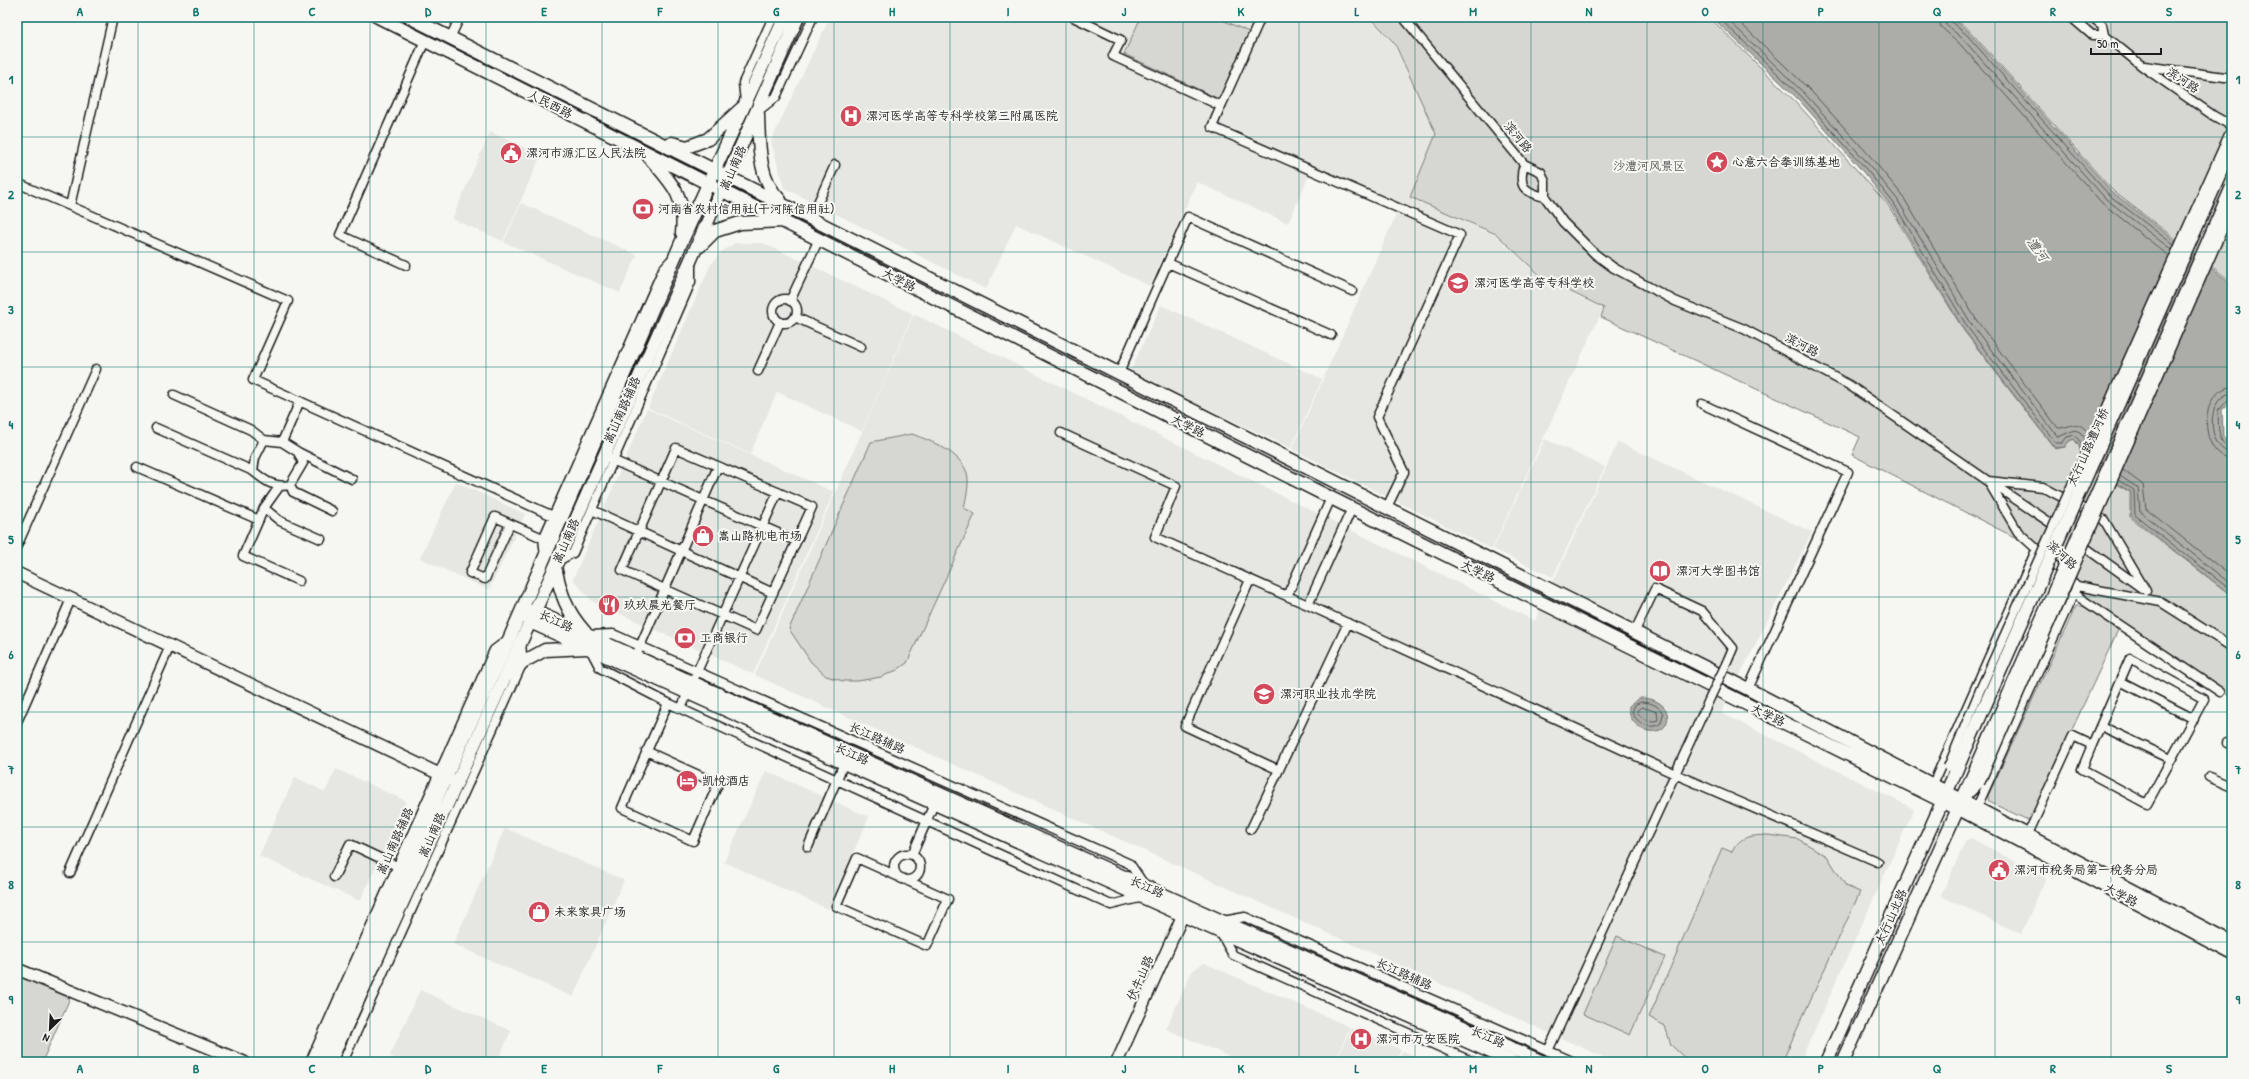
<svg xmlns="http://www.w3.org/2000/svg" width="2249" height="1079" font-family="'Patrick Hand','LXGW WenKai TC',sans-serif">
	<style>
		.built { fill: #e6e6e2 }
		.green { fill: #d6d6d2; stroke: #797977 }
		.water { fill: #acaca9; stroke: #727271 }
		.lines { fill: none; stroke-linecap: round; stroke-linejoin: round }
		.shore { stroke: #565654; stroke-width: 1 }
		.minor-casing { stroke: #1c1c1c; stroke-width: 11 }
		.tertiary-casing { stroke: #1c1c1c; stroke-width: 14 }
		.secondary-casing { stroke: #1c1c1c; stroke-width: 15 }
		.minor { stroke: #f6f6f2; stroke-width: 8 }
		.tertiary { stroke: #f6f6f2; stroke-width: 11 }
		.secondary { stroke: #f6f6f2; stroke-width: 12 }
		.minor-bridge-casing { stroke: #1c1c1c; stroke-width: 11; stroke-linecap: butt }
		.secondary-bridge-casing { stroke: #1c1c1c; stroke-width: 15; stroke-linecap: butt }
		.minor-bridge { stroke: #f6f6f2; stroke-width: 8 }
		.secondary-bridge { stroke: #f6f6f2; stroke-width: 12 }
		.grid { fill: none; stroke: #0f766e; stroke-width: 1; stroke-opacity: 0.55 }
		.labels { text-anchor: middle; stroke-width: 4; stroke-linejoin: round; paint-order: stroke }
		.street-label { font-size: 12px; fill: #1c1c1c; stroke: #f6f6f2 }
		.poi-label { font-size: 12px; fill: #1c1c1c; stroke: #f6f6f2; text-anchor: start }
		.park-label { font-size: 12px; fill: #545453; stroke: #f6f6f2 }
		.water-label { font-size: 13px; font-style: italic; fill: #565654; stroke: #f6f6f2 }
		.neatline { fill: none; stroke: #0f766e; stroke-width: 1.5 }
		.grid-label { font-size: 13px; text-anchor: middle; font-weight: bold; fill: #0f766e }
	</style>
	<rect width="100%" height="100%" fill="#f6f6f2"/>
	<filter id="ink" filterUnits="userSpaceOnUse"><feTurbulence type="fractalNoise" baseFrequency=".025" numOctaves="2"/><feDisplacementMap in="SourceGraphic" scale="8" xChannelSelector="R" yChannelSelector="G"/><feConvolveMatrix kernelMatrix="1 2 1 2 8 2 1 2 1" color-interpolation-filters="sRGB"/></filter>
	<g filter="url(#ink)">
		<path class="built" d="M830 17H1369L1394 45 1436 134 1409 197 1495 235 1544 280 1603 309 1492 549 1292 449 1397 213 1309 175 1288 223 1197 182 1150 286 1016 224 986 289 784 188 771 141Z
			M490 132 541 155 503 241 452 219Z
			M521 203 637 255 620 293 504 242Z
			M735 243H763L913 314 862 431 777 392 750 454 648 408 710 266 721 252Z
			M1161 305 1322 379 1291 448 1130 372Z
			M914 314 1535 621 1618 442 1812 532 1721 713 1914 809 1800 1062H1614L755 675Z
			M647 409 834 492 753 674 592 601 573 579Z
			M1545 439 1605 467 1553 577 1493 549Z
			M456 482 525 514 489 590 420 558Z
			M336 769 406 801 360 901 259 856 295 777 325 792Z
			M766 771 869 817 828 909 724 862Z
			M505 828 624 880 573 997 453 944Z
			M1971 838 2046 878 2021 934 1941 896 1966 840Z
			M1204 963 1350 1027 1334 1062H1242L1166 1029 1192 971Z
			M420 990 511 1031 497 1062H403L390 1056Z
			M1351 1028 1401 1050 1396 1062H1335Z
			M1403 1051 1428 1062H1397Z"/>
		<path class="green" d="M1141 17H1216L1249 32 1219 99 1124 54Z
			M1370 17H1709L1796 102 1888 205 1964 331 2055 449 2065 447 2069 441 2074 439 2079 446 2084 466 2130 492V517L2232 596V698L2086 598 2076 577 2040 544 2024 542 1852 455 1860 437 1601 317 1604 308 1544 279 1496 234 1410 197 1436 134 1395 44Z
			M1953 17H2219L2232 23V282L2113 191 1969 30Z
			M912 434C931 441 960 452 967 473 970 484 966 497 964 508L975 514 907 663 897 670 881 677 858 681H843L826 676 811 662 789 629 871 442Z
			M2076 606H2085L2118 630 2030 821 1989 802 1988 796Z
			M1768 835 1798 839 1827 856 1846 886 1860 892 1782 1062H1689L1671 1045 1665 1026 1649 1017 1722 848 1732 852C1740 835 1751 836 1768 835Z
			M1617 936 1665 957 1630 1035 1583 1014Z
			M17 975 70 998 42 1062H17Z"/>
		<path class="water" d="M1712 17H1951L1968 31 2112 192 2232 284V401L2222 410 2223 436 2232 445V596L2131 516V492L2085 465 2079 445 2074 439 2069 441 2065 447 2055 448 1964 330 1890 205 1858 166 1799 100Z
			M1640 698C1648 698 1657 700 1663 706 1670 713 1669 726 1660 730 1644 736 1627 721 1629 706Z"/>
		<g class="lines">
			<path class="shore" d="M1718 17 1802 97 1861 163 1893 202 1968 328 2056 443H2062L2067 437 2075 435 2084 447
				M1725 17 1805 94 1865 160 1897 199 1972 325 2058 437 2075 430 2080 432 2086 440
				M1734 17 1810 90 1870 156 1902 195 1977 321 2058 428C2072 428 2077 417 2089 434
				M1938 17 1941 27 1958 42 2102 203 2169 256
				M1944 17 1946 25 1962 38 2106 199 2172 250
				M1949 17 1950 21 1966 34 2109 195 2174 245
				M2232 387C2197 389 2199 458 2232 459
				M2232 393C2205 395 2206 451 2232 453
				M2232 399 2228 400 2218 411C2219 423 2216 446 2232 448
				M2123 470 2143 485 2146 509 2232 577
				M2120 476 2138 488 2140 512 2232 585
				M2118 480 2134 490 2135 515 2232 591
				M1641 702C1650 702 1659 705 1663 714L1661 723C1651 731 1636 723 1632 712L1635 705Z
				M1642 707 1657 712 1658 720C1650 723 1640 719 1637 711Z"/>
			<g class="minor-casing">
				<path id="minor" d="M113 17 70 206 288 301 253 380 553 516
					M1073 17 1121 40 1113 56 1221 106 1212 127 1460 235 1377 417 1404 472 1387 507
					M1403 17 1524 164 1541 172 1545 182V197L1563 222 1595 254 1614 268 1675 301 1744 329 1849 385 1988 481 2018 532 2077 586 2161 602 2232 647
					M2071 17 2092 35H2104
					M2092 17 2102 25 2104 35 2142 66 2214 116 2232 126
					M450 38 460 17
					M2144 66 2232 78
					M745 102 743 83 773 17
					M1221 106 1261 17
					M758 111 776 97 813 17
					M1524 164C1518 186 1523 192 1545 197
					M17 183 70 206
					M811 218 835 165
					M1168 263 1331 335
					M406 265 340 235 425 41
					M773 311a12 12 0 1 1 24 0a12 12 0 1 1-24 0Z
					M790 301 819 239
					M795 317 861 347
					M758 371 780 322
					M1119 373 1188 217 1352 291
					M174 395 251 430 264 440
					M1702 404 1848 472 1748 689
					M156 428 253 471
					M1061 433 1176 486 1155 537 1287 596 1331 498
					M282 442 298 452 303 463 290 485C274 488 265 481 253 471L255 458 264 440 282 442 300 401
					M676 448 812 507 756 630 622 570Z
					M298 452 352 479
					M610 459 796 541
					M137 467 259 520
					M1988 481 2043 487 2104 520 2146 591
					M1990 482 2058 528
					M290 485 293 492 332 511
					M279 487 264 508 243 556 299 581
					M264 508 280 521 321 539
					M1352 508 1308 605 1675 774 1878 862
					M592 510 773 593
					M510 524 485 579 470 573 495 517 547 540
					M2079 543 2143 589
					M17 546 96 369
					M545 555 543 539 663 269 670 261
					M558 561 573 553 691 282V264
					M1250 580 1185 726 1279 770
					M2074 594 2220 692
					M1287 596 1308 605
					M1634 633 1655 589 1702 611 1733 648 1727 662
					M589 635 613 634 1130 864 1145 886
					M590 649 600 668 668 703 1111 905 1143 897
					M638 651 718 466
					M695 676 778 492
					M2120 681 2194 719
					M681 709 688 692
					M17 722 71 599
					M2101 726 2171 759
					M2227 743 2232 744
					M646 751 718 784 693 841 622 808 668 703
					M2209 777 2232 787
					M1933 784 2037 548
					M1966 797 1980 783
					M1977 807 2077 586
					M1251 829 1348 623
					M2028 834 2073 736 2092 745 2082 769 2147 804 2204 699 2130 658 2092 745
					M808 847 844 763
					M894 867a13 13 0 1 1 26 0a13 13 0 1 1-26 0Z
					M912 855 934 804
					M857 858 948 899 927 946 836 906Z
					M70 873 170 646
					M334 877 350 844 401 868
					M1223 921 1245 917 1574 1062
					M1220 932 1233 955 1473 1062
					M1548 1051 1710 698
					M310 1062 494 650 507 640
					M343 1062 523 662 521 644"/>
			</g>
			<g class="tertiary-casing">
				<path id="tertiary" d="M17 573 454 781
					M1962 800 2232 942
					M1958 809 2232 954
					M17 969 244 1062
					M1117 1062 1186 908"/>
			</g>
			<g class="secondary-casing">
				<path id="secondary" d="M378 17 1331 498 1958 809
					M409 17 1748 689 1962 800
					M758 114C759 143 758 179 780 200
					M672 143 687 147 708 139 742 108
					M649 157C672 184 686 195 682 233
					M700 246 715 231 740 223 782 221
					M555 567C561 594 566 611 585 632
					M528 611H534L1222 921 1543 1062
					M525 616 530 622 1220 932 1513 1062
					M507 676 523 662 545 650 586 648
					M320 1062 446 777 510 637 681 243 785 17
					M330 1062 555 567 798 17
					M1826 1062 1956 771
					M1843 1062 1971 780"/>
			</g>
			<use href="#minor" class="minor"/>
			<use href="#tertiary" class="tertiary"/>
			<use href="#secondary" class="secondary"/>
			<g class="minor-bridge-casing">
				<path id="minor-bridge" d="M1710 698 1727 662
					M1948 767 1980 690 2232 128
					M1980 783 2232 208"/>
			</g>
			<g class="secondary-bridge-casing">
				<path id="secondary-bridge" d="M1956 771 2232 147
					M1971 780 2232 187"/>
			</g>
			<use href="#minor-bridge" class="minor-bridge"/>
			<use href="#secondary-bridge" class="secondary-bridge"/>
		</g>
	</g>
	<path class="grid" d="M138 17V1062M254 17V1062M370 17V1062M486 17V1062M602 17V1062M718 17V1062M834 17V1062M950 17V1062M1066 17V1062M1183 17V1062M1299 17V1062M1415 17V1062M1531 17V1062M1647 17V1062M1763 17V1062M1879 17V1062M1995 17V1062M2111 17V1062M17 137H2232M17 252H2232M17 367H2232M17 482H2232M17 597H2232M17 712H2232M17 827H2232M17 942H2232"/>
	<defs>
		<g id="hospital-disc" transform="scale(1.15)"><circle r="9.5" fill="#d1495b" stroke="#f6f6f2"/><path d="M-5-5h3v3.5h4V-5h3V5h-3V1.5h-4V5h-3Z" fill="#fff"/></g>
		<g id="civic-disc" transform="scale(1.15)"><circle r="9.5" fill="#d1495b" stroke="#f6f6f2"/><path d="M-.6-6.5H3V-4.5H.6V-3L4-1V1h2V6H-6V1h2V-1L-.6-3ZM-1.2 2.5V6h2.4V2.5Z" fill="#fff"/></g>
		<g id="sight-disc" transform="scale(1.15)"><circle r="9.5" fill="#d1495b" stroke="#f6f6f2"/><path d="M0-6L1.8-2.2L6-1.7L2.9 1.2L3.7 5.4L0 3.3L-3.7 5.4L-2.9 1.2L-6-1.7L-1.8-2.2Z" fill="#fff"/></g>
		<g id="bank-disc" transform="scale(1.15)"><circle r="9.5" fill="#d1495b" stroke="#f6f6f2"/><path d="M-6-4H6V4H-6ZM0-2.3a2.3 2.3 0 1 0 0 4.6a2.3 2.3 0 1 0 0-4.6Z" fill="#fff"/></g>
		<g id="university-disc" transform="scale(1.15)"><circle r="9.5" fill="#d1495b" stroke="#f6f6f2"/><path d="M0-5L7-2L0 1L-7-2ZM-4 1L0 2.5L4 1V4Q0 6-4 4Z" fill="#fff"/></g>
		<g id="shop-disc" transform="scale(1.15)"><circle r="9.5" fill="#d1495b" stroke="#f6f6f2"/><path d="M-5-2.5h2.3a2.7 3.5 0 0 1 5.4 0H5L5.5 6h-11ZM-1.5-2.5h3a1.5 2.3 0 0 0-3 0Z" fill="#fff"/></g>
		<g id="library-disc" transform="scale(1.15)"><circle r="9.5" fill="#d1495b" stroke="#f6f6f2"/><path d="M-6-4Q-3-5.5-.7-3.5V5Q-3 3-6 4ZM6-4Q3-5.5 .7-3.5V5Q3 3 6 4Z" fill="#fff"/></g>
		<g id="restaurant-disc" transform="scale(1.15)"><circle r="9.5" fill="#d1495b" stroke="#f6f6f2"/><path d="M-5-6h1v4h1v-4h1v4h1v-4h1v5L-1.5 .5V6h-2V.5L-5-1ZM5-6V6H3V1.5H1.5Q1.5-4 5-6Z" fill="#fff"/></g>
		<g id="hotel-disc" transform="scale(1.15)"><circle r="9.5" fill="#d1495b" stroke="#f6f6f2"/><path d="M-6-4.5h1.5V1H6V5H4.5V3h-9V5H-6ZM-4 0a1.8 1.8 0 1 1 3.6 0ZM.5 0V-2.5h3Q6-2.5 6 0Z" fill="#fff"/></g>
	</defs>
	<g fill-rule="evenodd">
		<use href="#hospital-disc" x="851" y="116"/>
		<use href="#civic-disc" x="511" y="153"/>
		<use href="#sight-disc" x="1717" y="162"/>
		<use href="#bank-disc" x="643" y="209"/>
		<use href="#university-disc" x="1458" y="283"/>
		<use href="#shop-disc" x="703" y="536"/>
		<use href="#library-disc" x="1660" y="571"/>
		<use href="#restaurant-disc" x="609" y="605"/>
		<use href="#bank-disc" x="685" y="638"/>
		<use href="#university-disc" x="1264" y="694"/>
		<use href="#hotel-disc" x="687" y="781"/>
		<use href="#civic-disc" x="1999" y="870"/>
		<use href="#shop-disc" x="539" y="912"/>
		<use href="#hospital-disc" x="1361" y="1039"/>
	</g>
	<g class="labels">
		<g class="street-label">
			<text transform="translate(2183 80) rotate(34)" y="4">滨河路</text>
			<text transform="translate(550 104) rotate(27)" y="4">人民西路</text>
			<text transform="translate(1518 137) rotate(51)" y="4">滨河路</text>
			<text transform="translate(733 168) rotate(-66)" y="4">嵩山南路</text>
			<text transform="translate(899 280) rotate(27)" y="4">大学路</text>
			<text transform="translate(1802 345) rotate(28)" y="4">滨河路</text>
			<text transform="translate(622 410) rotate(-66)" y="4">嵩山南路辅路</text>
			<text transform="translate(1188 426) rotate(27)" y="4">大学路</text>
			<text transform="translate(2088 447) rotate(-66)" y="4">太行山路澧河桥</text>
			<text transform="translate(566 541) rotate(-66)" y="4">嵩山南路</text>
			<text transform="translate(2062 555) rotate(43)" y="4">滨河路</text>
			<text transform="translate(1478 571) rotate(26)" y="4">大学路</text>
			<text transform="translate(556 621) rotate(24)" y="4">长江路</text>
			<text transform="translate(1768 715) rotate(26)" y="4">大学路</text>
			<text transform="translate(877 738) rotate(24)" y="4">长江路辅路</text>
			<text transform="translate(852 754) rotate(24)" y="4">长江路</text>
			<text transform="translate(432 835) rotate(-66)" y="4">嵩山南路</text>
			<text transform="translate(395 841) rotate(-66)" y="4">嵩山南路辅路</text>
			<text transform="translate(1147 887) rotate(24)" y="4">长江路</text>
			<text transform="translate(2121 895) rotate(28)" y="4">大学路</text>
			<text transform="translate(1891 917) rotate(-66)" y="4">太行山北路</text>
			<text transform="translate(1404 974) rotate(24)" y="4">长江路辅路</text>
			<text transform="translate(1140 978) rotate(-66)" y="4">伏牛山路</text>
			<text transform="translate(1488 1037) rotate(24)" y="4">长江路</text>
		</g>
		<g class="poi-label">
			<text x="866" y="120">漯河医学高等专科学校第三附属医院</text>
			<text x="526" y="157">漯河市源汇区人民法院</text>
			<text x="1732" y="166">心意六合拳训练基地</text>
			<text x="658" y="213">河南省农村信用社(干河陈信用社)</text>
			<text x="1474" y="287">漯河医学高等专科学校</text>
			<text x="718" y="540">嵩山路机电市场</text>
			<text x="1676" y="575">漯河大学图书馆</text>
			<text x="624" y="609">玖玖晨光餐厅</text>
			<text x="700" y="642">工商银行</text>
			<text x="1280" y="698">漯河职业技术学院</text>
			<text x="702" y="785">凯悦酒店</text>
			<text x="2014" y="874">漯河市税务局第一税务分局</text>
			<text x="554" y="916">未来家具广场</text>
			<text x="1376" y="1043">漯河市万安医院</text>
		</g>
		<g class="park-label">
			<text x="1649" y="170">沙澧河风景区</text>
		</g>
		<g class="water-label">
			<text transform="translate(2038 249) rotate(55)" y="5">澧河</text>
		</g>
	</g>
	<rect width="2249" height="1079" fill="none" stroke="#f6f6f2" stroke-width="44"/>
	<g transform="translate(50 1029) rotate(204)" stroke="#f6f6f2" stroke-width="3" paint-order="stroke">
	<path d="M0-3L7 15L0 10L-7 15Z" fill="#1c1c1c"/>
	<text y="-6" font-size="11" font-weight="bold" text-anchor="middle" fill="#1c1c1c">N</text>
	</g>
	<path d="M2091 48v6h70v-6" fill="none" stroke="#1c1c1c" stroke-width="2"/>
	<text x="2097" y="48" font-size="12" fill="#1c1c1c" stroke="#f6f6f2" stroke-width="3" paint-order="stroke">50 m</text>
	<rect x="22" y="22" width="2205" height="1035" class="neatline"/>
	<g class="grid-label">
		<text x="80" y="16">A</text>
		<text x="196" y="16">B</text>
		<text x="312" y="16">C</text>
		<text x="428" y="16">D</text>
		<text x="544" y="16">E</text>
		<text x="660" y="16">F</text>
		<text x="776" y="16">G</text>
		<text x="892" y="16">H</text>
		<text x="1008" y="16">I</text>
		<text x="1124" y="16">J</text>
		<text x="1241" y="16">K</text>
		<text x="1357" y="16">L</text>
		<text x="1473" y="16">M</text>
		<text x="1589" y="16">N</text>
		<text x="1705" y="16">O</text>
		<text x="1821" y="16">P</text>
		<text x="1937" y="16">Q</text>
		<text x="2053" y="16">R</text>
		<text x="2169" y="16">S</text>
		<text x="11" y="84">1</text>
		<text x="2238" y="84">1</text>
		<text x="11" y="199">2</text>
		<text x="2238" y="199">2</text>
		<text x="11" y="314">3</text>
		<text x="2238" y="314">3</text>
		<text x="11" y="429">4</text>
		<text x="2238" y="429">4</text>
		<text x="11" y="544">5</text>
		<text x="2238" y="544">5</text>
		<text x="11" y="659">6</text>
		<text x="2238" y="659">6</text>
		<text x="11" y="774">7</text>
		<text x="2238" y="774">7</text>
		<text x="11" y="889">8</text>
		<text x="2238" y="889">8</text>
		<text x="11" y="1004">9</text>
		<text x="2238" y="1004">9</text>
		<text x="80" y="1073">A</text>
		<text x="196" y="1073">B</text>
		<text x="312" y="1073">C</text>
		<text x="428" y="1073">D</text>
		<text x="544" y="1073">E</text>
		<text x="660" y="1073">F</text>
		<text x="776" y="1073">G</text>
		<text x="892" y="1073">H</text>
		<text x="1008" y="1073">I</text>
		<text x="1124" y="1073">J</text>
		<text x="1241" y="1073">K</text>
		<text x="1357" y="1073">L</text>
		<text x="1473" y="1073">M</text>
		<text x="1589" y="1073">N</text>
		<text x="1705" y="1073">O</text>
		<text x="1821" y="1073">P</text>
		<text x="1937" y="1073">Q</text>
		<text x="2053" y="1073">R</text>
		<text x="2169" y="1073">S</text>
	</g>
</svg>
